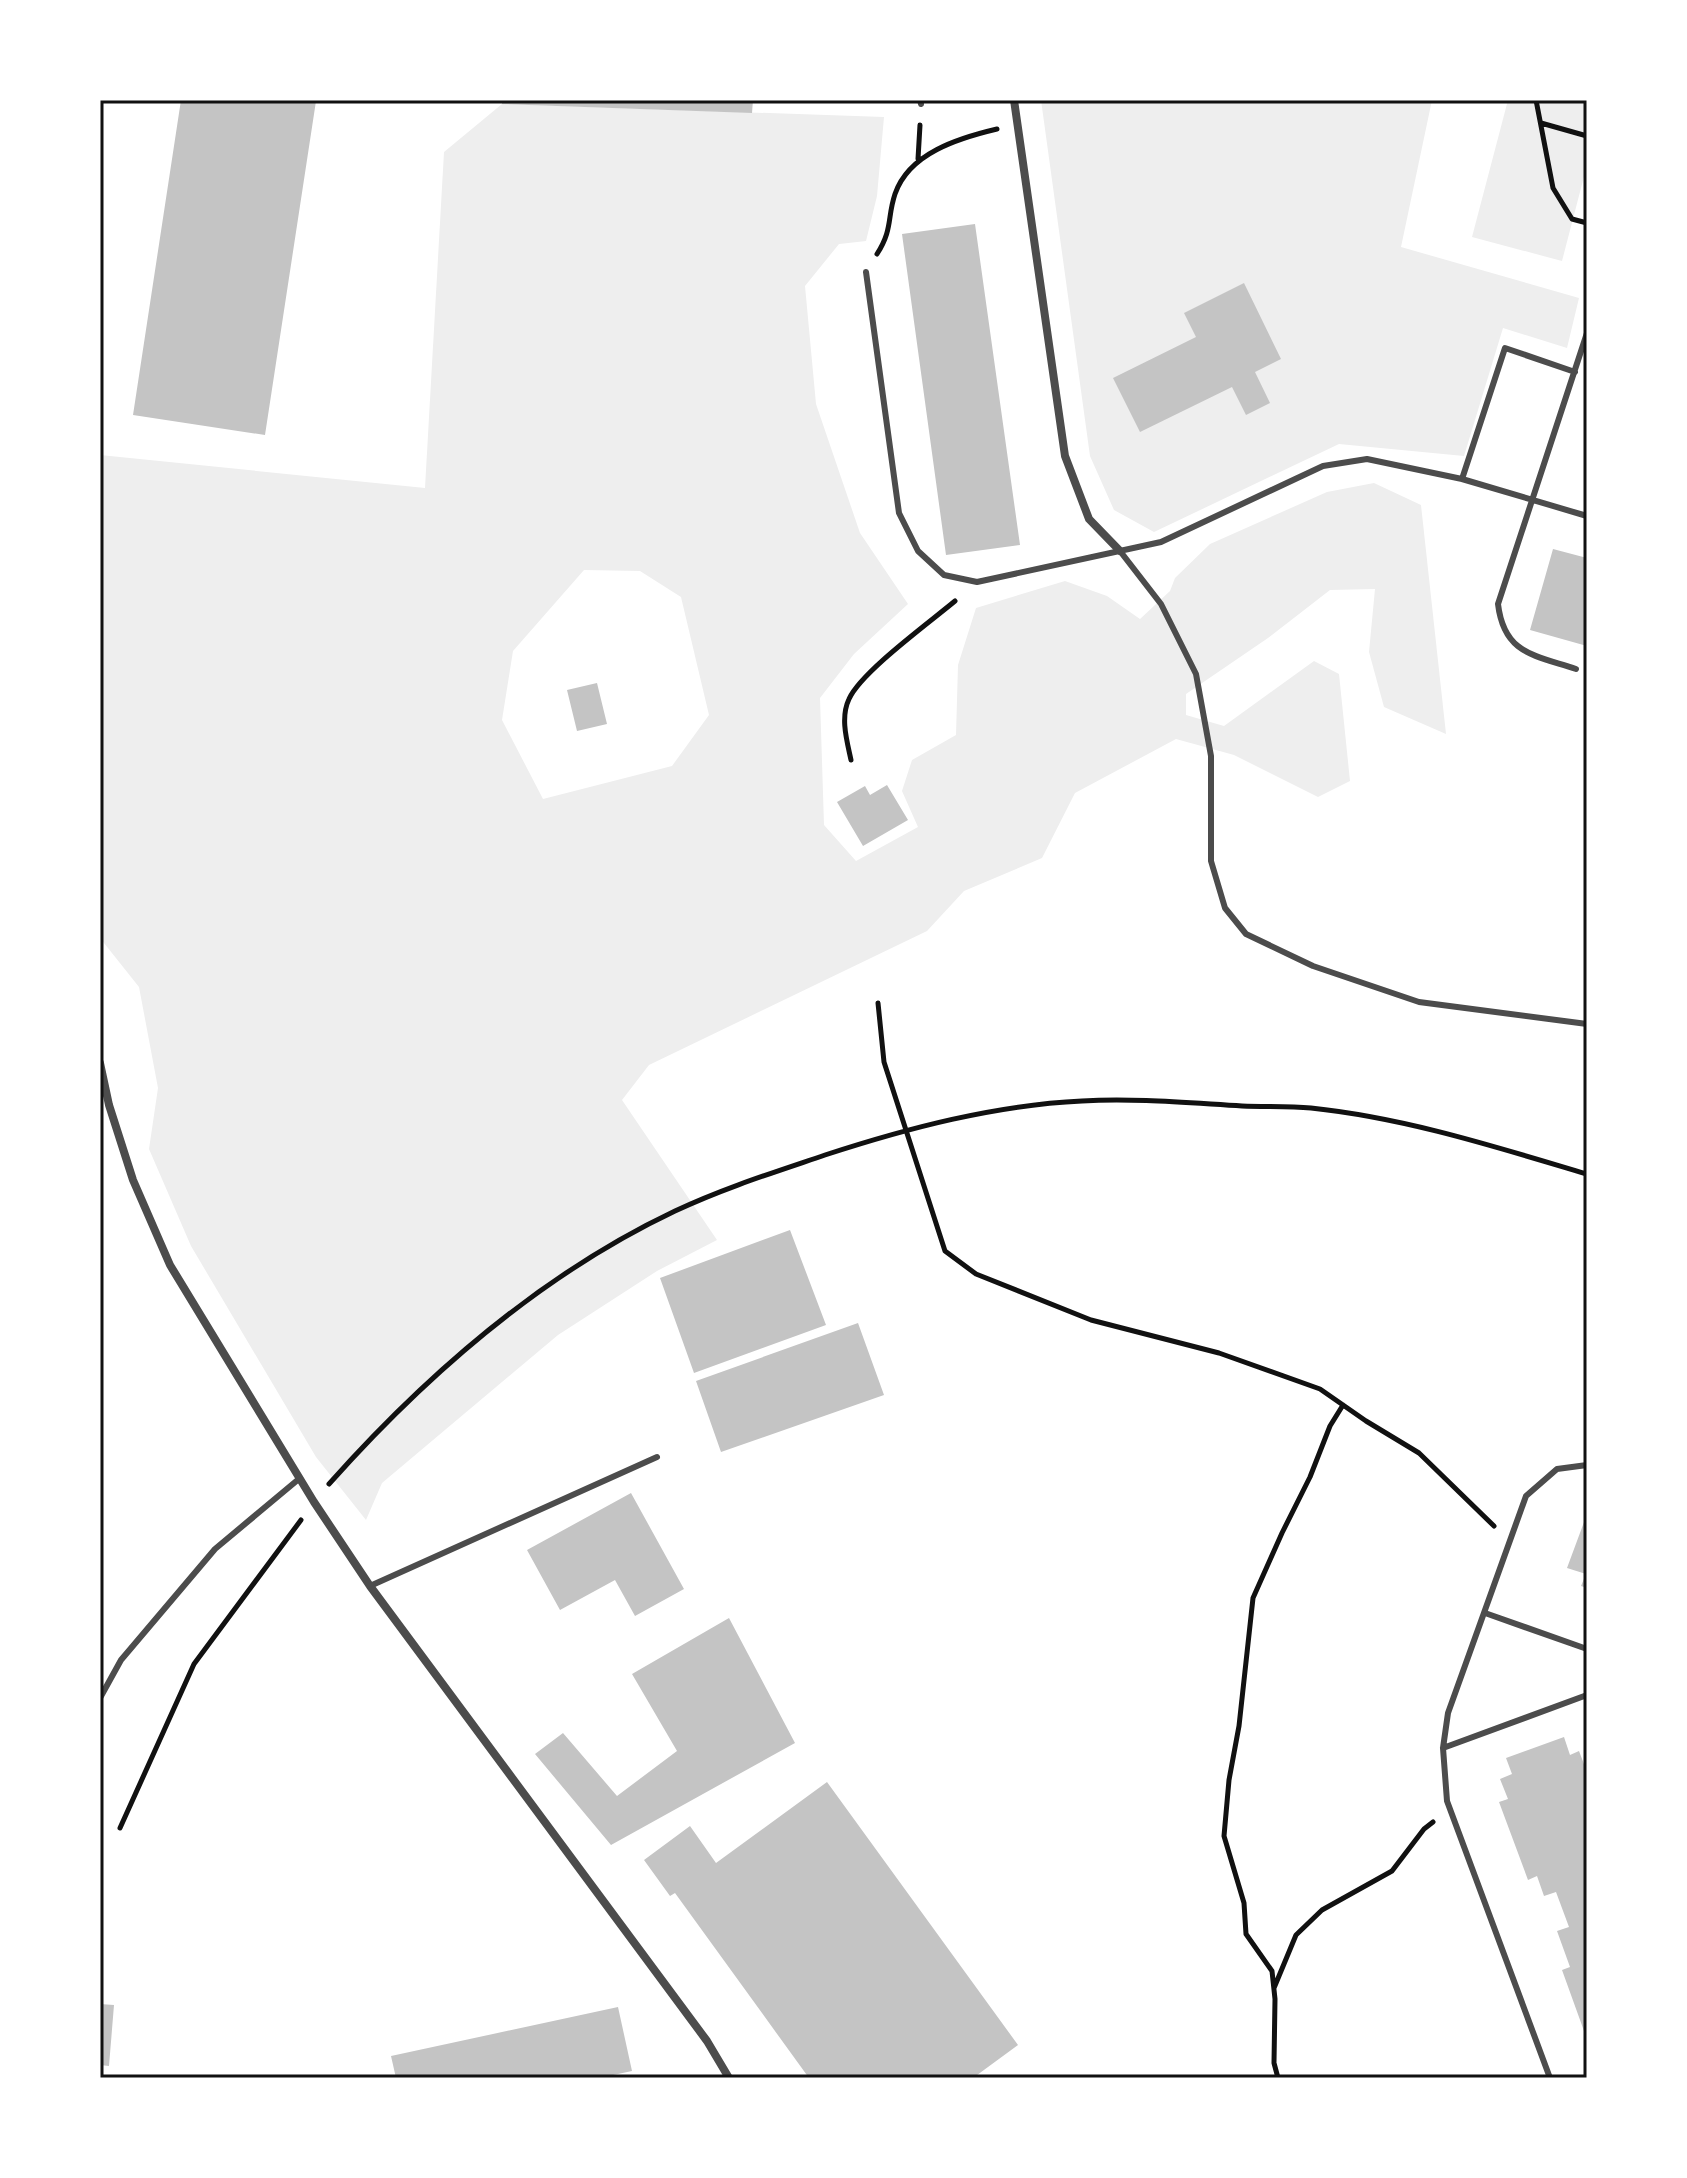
<svg xmlns="http://www.w3.org/2000/svg" width="1687" height="2178" font-family="Raleway,sans-serif">
	<style>
		.green { fill: #eee; fill-rule: evenodd }
		.building { fill: #c4c4c4 }
		.lines { fill: none; stroke-linecap: round; stroke-linejoin: round }
		.path { stroke: #111; stroke-width: 5 }
		.service { stroke: #4c4c4c; stroke-width: 6 }
		.minor { stroke: #4c4c4c; stroke-width: 8 }
		.neatline { fill: none; stroke: #111; stroke-width: 3 }
	</style>
	<rect width="100%" height="100%" fill="#fff"/>
	<path class="green" d="M1041 100H1432L1401 247 1579 298 1567 348 1503 328 1464 456 1339 444 1154 532 1114 510 1090 456Z
		M1508 100H1587V165L1562 261 1472 237Z
		M502 104 884 117 877 196 866 241 839 244 805 286 816 404 860 533 908 604 854 654 820 698 824 825 856 861 918 827 902 791 912 760 956 735 958 665 976 608 1065 581 1107 596 1140 619 1170 591 1175 578 1210 544 1327 492 1374 483 1421 505 1446 734 1384 707 1369 652 1375 589 1330 590 1268 638 1186 694V715L1224 726 1314 661 1339 674 1350 781 1318 797 1234 755 1176 739 1075 793 1042 858 964 891 927 931 649 1065 622 1100 717 1240 657 1271 558 1335 382 1483 366 1520 316 1457 191 1246 149 1149 158 1088 139 987 100 938V455L425 488 444 152ZM584 570 640 571 681 597 709 715 672 766 543 799 502 720 513 651Z"/>
	<path class="building" d="M181 100 316 101 265 435 133 415Z
		M502 100H753L752 113 502 104Z
		M975 224 1020 545 946 555 902 234Z
		M1244 283 1281 359 1255 372 1270 403 1246 415 1232 387 1140 432 1113 378 1196 337 1184 313Z
		M1553 549 1587 558V646L1530 630Z
		M597 683 607 724 577 731 567 690Z
		M887 785 908 820 863 846 837 802 865 786 870 795Z
		M790 1230 826 1325 694 1373 660 1278Z
		M858 1323 884 1395 721 1452 696 1381Z
		M631 1493 684 1589 635 1616 615 1580 560 1610 527 1550Z
		M1587 1514V1588L1581 1586 1586 1574 1567 1568Z
		M729 1618 795 1743 611 1845 535 1754 563 1733 617 1796 677 1751 632 1674Z
		M1564 1737 1570 1755 1579 1751 1587 1772V2030L1584 2031 1562 1970 1570 1967 1557 1931 1569 1927 1556 1892 1544 1896 1537 1876 1528 1880 1499 1802 1508 1799 1500 1779 1512 1774 1506 1758Z
		M827 1782 1018 2045 973 2078H809L675 1893 670 1896 644 1860 690 1826 716 1863Z
		M100 2004 114 2005 109 2066 100 2065Z
		M618 2007 632 2071 599 2078H396L391 2056Z"/>
	<g class="lines">
		<path class="path" d="M1536 100 1553 188 1572 219 1587 223
			M1541 123 1587 136
			M918 159 920 125
			M877 254C893 229 887 218 895 194 909 153 959 138 997 129
			M851 760C847 741 840 718 849 699 861 672 930 622 955 601
			M878 1003 884 1062 945 1251 976 1274 1091 1320 1219 1353 1320 1389 1366 1421 1419 1453 1494 1526
			M329 1484C427 1374 542 1274 675 1211 724 1188 775 1172 825 1155 908 1128 995 1105 1082 1101 1135 1098 1189 1103 1242 1106 1265 1107 1288 1106 1311 1108 1406 1118 1496 1147 1587 1174
			M120 1828 194 1664 301 1520
			M1274 1988 1296 1935 1322 1910 1392 1871 1424 1829 1433 1822
			M1278 2078 1274 2063 1275 1999 1272 1971 1246 1934 1244 1903 1224 1836 1229 1780 1239 1726 1253 1598 1282 1533 1310 1477 1330 1426 1343 1405"/>
		<path class="service" d="M920 100 921 104
			M866 272 899 513 918 551 944 575 977 582 1161 542 1323 466 1367 459 1462 479 1587 516
			M1462 479 1505 348 1575 372
			M1120 551 1161 604 1196 674 1211 756V861L1225 908 1246 934 1313 966 1419 1002 1587 1024
			M1576 669C1534 655 1504 654 1498 604L1587 333
			M370 1586 657 1457
			M1485 1613 1587 1649
			M100 1698 121 1660 215 1549 300 1478
			M1443 1748 1587 1695
			M1550 2078 1447 1801 1443 1748 1448 1713 1526 1496 1557 1469 1587 1465"/>
		<path class="minor" d="M1014 100 1065 456 1089 519 1120 551
			M100 1063 109 1105 133 1180 170 1265 314 1502 370 1586 707 2041 729 2078"/>
	</g>
	<rect width="1687" height="2178" fill="none" stroke="#ffffff" stroke-width="204"/>
	<rect x="102" y="102" width="1483" height="1974" class="neatline"/>
</svg>
